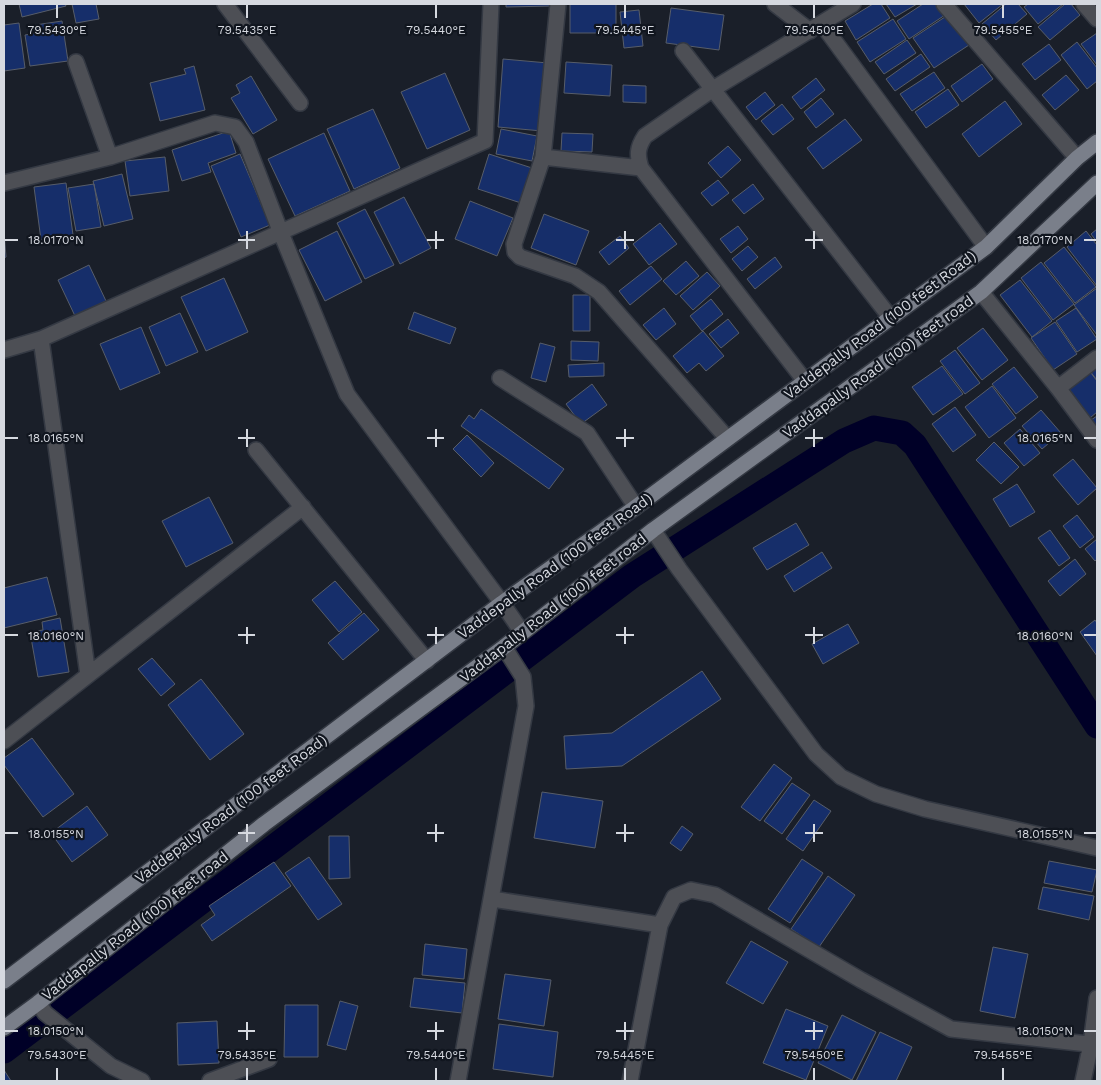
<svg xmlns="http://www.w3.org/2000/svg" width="1101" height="1085" font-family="'Work Sans',sans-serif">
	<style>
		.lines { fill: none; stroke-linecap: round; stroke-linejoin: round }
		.canal { stroke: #000027; stroke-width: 25 }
		.building { fill: #162e6a; stroke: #575d69 }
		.minor-casing { stroke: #343943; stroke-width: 18 }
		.major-casing { stroke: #343943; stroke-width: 18 }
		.minor { stroke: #4d4f55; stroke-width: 15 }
		.major { stroke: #7a7f8a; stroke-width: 15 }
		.ticks { fill: none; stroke: #d6d9e0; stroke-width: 2 }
		.labels { text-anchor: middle; stroke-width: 4.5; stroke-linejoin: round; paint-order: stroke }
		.street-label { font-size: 15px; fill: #d6d9e0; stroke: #11161f }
		.ticks-label { font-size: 12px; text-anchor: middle; fill: #d6d9e0; stroke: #11161f; stroke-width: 4.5; stroke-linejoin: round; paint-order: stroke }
	</style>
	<rect width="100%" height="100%" fill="#1a1f29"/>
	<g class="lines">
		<path class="canal" d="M4 1051 632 576 844 441 874 428 902 433 915 445 1097 726"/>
	</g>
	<path class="building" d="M19 4H65L66 6 22 17Z
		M72 4H96L99 19 76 23Z
		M506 4H552V6L506 7Z
		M570 4H616V33H570Z
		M873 4H881L890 18 856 40 845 21Z
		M886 4H917L895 17Z
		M923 4H937L945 15 909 39 897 21Z
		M964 4H1003L979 23Z
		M1006 4H1018L1027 14 996 40 982 24Z
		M1028 4H1063L1038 24 1024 7Z
		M1065 4H1071L1080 15 1050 40 1038 27Z
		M671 8 724 15 719 50 666 43Z
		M639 10 643 46 624 48 620 12Z
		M948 15 969 45 934 68 913 38Z
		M893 19 906 39 870 62 857 42Z
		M62 21 68 61 30 66 25 35 36 33 35 25Z
		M19 23 25 68 4 71V25Z
		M1097 33V65L1081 44Z
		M907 40 916 53 884 74 875 62Z
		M1077 42 1097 68V81L1087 89 1061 55Z
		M1049 44 1061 60 1035 80 1022 64Z
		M921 54 930 67 895 91 886 79Z
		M503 59 548 63 542 131 498 127Z
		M566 62 612 65 610 96 564 93Z
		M982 64 993 79 962 102 951 86Z
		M194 66 205 110 160 121 150 83 186 74 184 69Z
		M934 72 945 88 912 111 900 94Z
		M445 73 470 130 427 149 401 92Z
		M1066 75 1079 90 1055 110 1042 95Z
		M251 76 277 120 253 134 231 98 240 93 236 85Z
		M816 78 825 90 801 109 792 97Z
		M623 85 646 86V103L623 102Z
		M948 89 959 105 926 128 915 112Z
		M765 92 775 105 756 120 746 107Z
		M821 98 834 114 816 128 804 112Z
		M1005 101 1022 124 979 157 962 134Z
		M782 104 794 119 773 135 761 121Z
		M373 109 400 168 354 189 327 129Z
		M845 119 862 140 823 169 807 148Z
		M501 129 537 136 532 161 496 154Z
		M229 131 236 153 208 163 211 172 182 181 172 150Z
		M324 133 350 191 295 216 268 159Z
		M562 133 593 134 592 152 561 151Z
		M728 146 741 160 721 178 708 163Z
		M240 154 270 225 241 237 211 166Z
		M489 154 532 168 521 203 478 189Z
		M165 157 169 191 130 196 125 161Z
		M122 174 133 219 104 226 93 181Z
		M718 180 729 193 712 206 701 193Z
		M66 183 73 235 41 240 34 187Z
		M94 184 101 227 76 231 68 188Z
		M753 184 764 199 744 214 732 200Z
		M404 197 431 248 400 264 374 212Z
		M470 201 513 218 497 256 455 239Z
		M365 209 394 265 365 279 337 223Z
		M544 214 589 231 576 265 531 248Z
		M660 223 677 244 649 265 633 244Z
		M738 226 748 239 731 253 720 239Z
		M1097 229V242L1091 234Z
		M337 231 362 282 325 301 299 250Z
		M1086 231 1097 245V286L1067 247Z
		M4 232 6 257 4 258Z
		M620 236 629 248 609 265 599 252Z
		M748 246 758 257 742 271 732 259Z
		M1064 247 1096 287 1075 303 1044 263Z
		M775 257 782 267 755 289 747 279Z
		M686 261 699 276 676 295 663 281Z
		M1041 262 1074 304 1053 320 1021 278Z
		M89 265 106 301 75 316 58 280Z
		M651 266 662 279 630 305 619 291Z
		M707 272 720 286 693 310 680 296Z
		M224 278 248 332 206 351 181 297Z
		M1020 280 1052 321 1032 337 1000 295Z
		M1097 288V335L1074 305Z
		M573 295H590V331H573Z
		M711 299 723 314 702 331 690 316Z
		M664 308 676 324 656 340 643 325Z
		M1076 308 1097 339 1077 352 1056 321Z
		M414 312 456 328 450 344 408 329Z
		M180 313 198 352 166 366 149 327Z
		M728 319 739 333 721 348 709 334Z
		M1055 322 1077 354 1053 370 1031 338Z
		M141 327 160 373 120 390 100 344Z
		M983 328 1008 360 982 380 957 348Z
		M703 331 724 356 706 371 699 363 687 373 673 356Z
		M571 341 599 342 598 361 571 360Z
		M540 343 555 347 546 382 531 378Z
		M955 350 980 383 965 394 940 361Z
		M604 363V376L569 377 568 365Z
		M1097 364V380L1089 370Z
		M942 366 963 394 933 415 912 387Z
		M1014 367 1038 397 1016 414 992 384Z
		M1088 369 1097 381V412L1090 418 1066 386Z
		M592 384 607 405 581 424 566 404Z
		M992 386 1016 418 989 438 965 407Z
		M955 407 976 435 953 452 932 424Z
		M481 409 564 469 549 489 461 426 469 415 474 419Z
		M1041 410 1061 433 1042 449 1022 426Z
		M1097 416V428L1091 420Z
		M1020 429 1040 453 1024 466 1004 443Z
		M467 435 494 463 481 477 453 449Z
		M994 442 1019 467 1001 484 976 460Z
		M1073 459 1097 488 1078 505 1053 475Z
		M1017 484 1035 512 1010 527 993 499Z
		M209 497 233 543 186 567 162 521Z
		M1077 515 1094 537 1080 548 1063 526Z
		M796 523 809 545 767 570 753 548Z
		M1050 530 1070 558 1059 566 1038 538Z
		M1097 539V559L1095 561 1085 549Z
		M822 552 832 568 794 592 784 576Z
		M1075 559 1086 574 1060 596 1048 581Z
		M47 577 57 615 4 628V588Z
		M335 581 362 612 339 632 312 600Z
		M364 613 379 630 343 660 328 643Z
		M60 618 69 672 38 677 30 632 43 630 42 622Z
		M1095 620 1097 623V656L1080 632Z
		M848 624 859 643 823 664 812 644Z
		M152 658 175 684 161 696 138 669Z
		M702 671 721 699 622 766 566 769 564 736 612 733Z
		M201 679 244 734 210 760 168 705Z
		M32 738 74 794 43 817 4 765V758Z
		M774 764 792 778 760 821 741 807Z
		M792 783 810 795 782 834 764 821Z
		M542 792 603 801 595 848 534 838Z
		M814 800 831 811 803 851 786 839Z
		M87 806 108 835 72 862 51 833Z
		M682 826 693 834 681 851 670 843Z
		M329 836H349L350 878 329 879Z
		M309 857 342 904 318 920 285 873Z
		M802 859 823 873 790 923 768 909Z
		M1049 861 1097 870 1092 892 1044 883Z
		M274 862 291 886 212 941 201 925 215 915 209 906Z
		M828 876 855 895 819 947 791 929Z
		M1043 887 1094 896 1089 920 1038 909Z
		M751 941 788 962 763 1004 726 983Z
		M425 944 467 949 464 979 422 975Z
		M993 947 1028 954 1015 1018 980 1011Z
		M505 974 551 980 544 1026 498 1019Z
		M414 978 465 983 462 1013 410 1007Z
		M340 1001 358 1006 346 1050 327 1045Z
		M285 1005H318V1057H284Z
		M786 1009 828 1026 806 1080 763 1063Z
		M842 1015 876 1032 852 1080 818 1063Z
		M217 1021 219 1063 178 1065 177 1023Z
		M499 1024 558 1032 553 1077 493 1069Z
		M880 1032 912 1047 896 1081H856Z
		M4 1070 11 1081H4Z"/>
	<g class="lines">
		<g class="minor-casing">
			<path id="minor" d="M225 4 300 103
				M558 4 543 157 514 244 515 252 520 257 575 276 599 292 727 438
				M775 4 810 31
				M944 4 1077 158
				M1084 4 1097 19
				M822 24 986 247
				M683 51 890 317
				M76 62 110 157
				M543 157 641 168
				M4 183 110 157 215 123 235 127 246 142 281 233 347 394 502 603 522 632
				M981 292 1058 388 1097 440
				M41 339 88 675
				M4 350 41 339 485 141 491 4
				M500 378 587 433 636 507
				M805 381 641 168C637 155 637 148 645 136L713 89 853 4
				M1058 388 1097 358
				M256 450 427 661
				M653 530 679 569 816 754 841 777 876 794 925 809 1097 848
				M4 741 303 507
				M492 899 660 925
				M38 1003 45 1013 111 1066 142 1081
				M210 1081 269 1059
				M458 1081 526 706 523 677 504 647
				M630 1081 660 925 674 897 691 890 715 895 861 980 951 1029 1097 1045
				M1083 1081 1091 1044 1097 998"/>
		</g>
		<g class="major-casing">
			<path id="major" d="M4 981 502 603 633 509 986 247 1077 158 1097 142
				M4 1028 38 1003 264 824 504 647 653 530 981 292 1097 183"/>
		</g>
		<use href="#minor" class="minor"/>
		<use href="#major" class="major"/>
	</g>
	<path class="ticks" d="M57 5V18M247 5V18M436 5V18M625 5V18M814 5V18M1003 5V18M247 231V249M436 231V249M625 231V249M814 231V249M5 240H18M238 240H255M427 240H444M616 240H634M805 240H823M1084 240H1096M247 429V447M436 429V447M625 429V447M814 429V447M5 438H18M238 438H255M427 438H444M616 438H634M805 438H823M1084 438H1096M247 627V644M436 627V644M625 627V644M814 627V644M5 635H18M238 635H255M427 635H444M616 635H634M805 635H823M1084 635H1096M247 824V842M436 824V842M625 824V842M814 824V842M5 833H18M238 833H255M427 833H444M616 833H634M805 833H823M1084 833H1096M247 1022V1040M436 1022V1040M625 1022V1040M814 1022V1040M5 1031H18M238 1031H255M427 1031H444M616 1031H634M805 1031H823M1084 1031H1096M57 1068V1080M247 1068V1080M436 1068V1080M625 1068V1080M814 1068V1080M1003 1068V1080"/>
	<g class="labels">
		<g class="street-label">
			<text transform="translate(880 325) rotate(-37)" y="5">Vaddepally Road (100 feet Road)</text>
			<text transform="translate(878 367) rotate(-36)" y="5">Vaddapally Road (100) feet road</text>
			<text transform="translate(555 566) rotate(-36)" y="5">Vaddepally Road (100 feet Road)</text>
			<text transform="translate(553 608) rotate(-38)" y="5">Vaddapally Road (100) feet road</text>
			<text transform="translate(231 809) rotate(-37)" y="5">Vaddepally Road (100 feet Road)</text>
			<text transform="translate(135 926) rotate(-38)" y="5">Vaddapally Road (100) feet road</text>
		</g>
	</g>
	<g class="ticks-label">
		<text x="57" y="34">79.5430°E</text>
		<text x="247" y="34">79.5435°E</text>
		<text x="436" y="34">79.5440°E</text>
		<text x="625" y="34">79.5445°E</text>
		<text x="814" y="34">79.5450°E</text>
		<text x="1003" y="34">79.5455°E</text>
		<text x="56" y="244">18.0170°N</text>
		<text x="1045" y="244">18.0170°N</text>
		<text x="56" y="442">18.0165°N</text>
		<text x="1045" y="442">18.0165°N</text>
		<text x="56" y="640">18.0160°N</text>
		<text x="1045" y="640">18.0160°N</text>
		<text x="56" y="838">18.0155°N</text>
		<text x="1045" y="838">18.0155°N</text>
		<text x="56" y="1035">18.0150°N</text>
		<text x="1045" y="1035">18.0150°N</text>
		<text x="57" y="1059">79.5430°E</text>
		<text x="247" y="1059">79.5435°E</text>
		<text x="436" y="1059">79.5440°E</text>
		<text x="625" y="1059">79.5445°E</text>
		<text x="814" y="1059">79.5450°E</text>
		<text x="1003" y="1059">79.5455°E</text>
	</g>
	<rect width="1101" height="1085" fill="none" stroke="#d6d9e0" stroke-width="10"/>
</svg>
